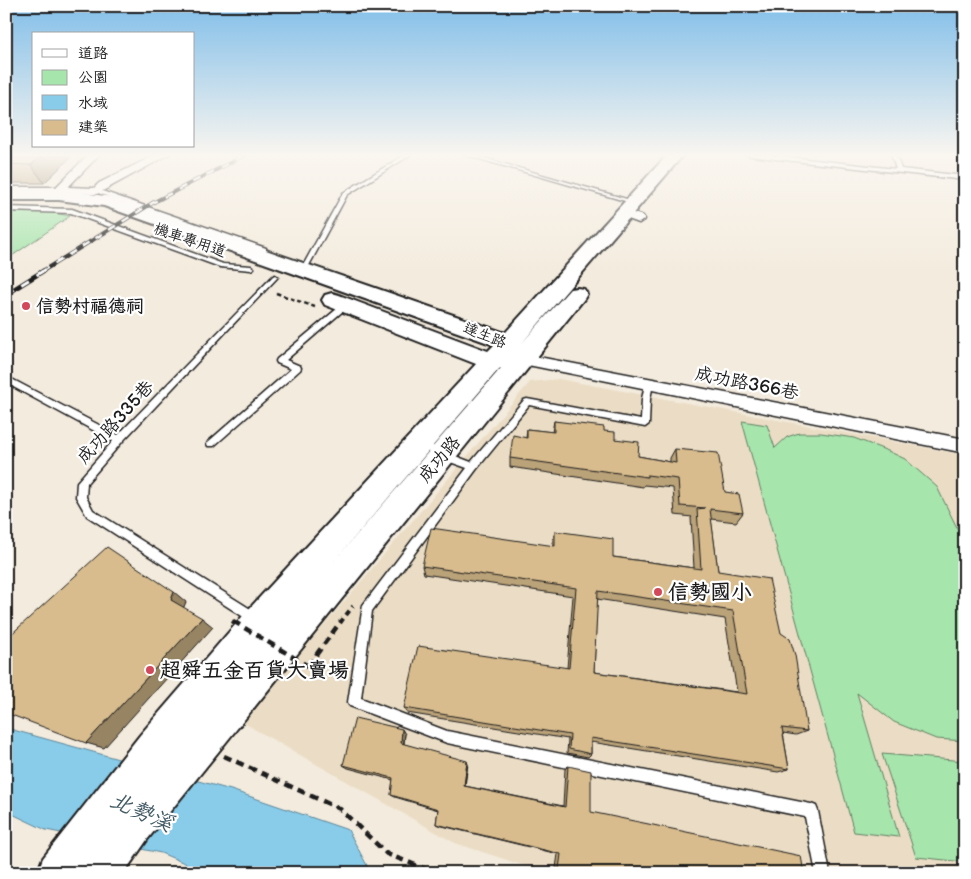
<svg xmlns="http://www.w3.org/2000/svg" width="971" height="879" font-family="'Balsamiq Sans','LXGW WenKai TC',sans-serif">
	<style>
		.built { fill: #ebddc5 }
		.green { fill: #a6e5ac; stroke: #618064 }
		.water { fill: #88ccea; stroke: #5d8698 }
		.lines { fill: none; stroke-linecap: round; stroke-linejoin: round }
		.lane-casing { stroke: #1c1c1c; stroke-width: 3 }
		.street-casing { stroke: #1c1c1c; stroke-width: 3 }
		.secondary-casing { stroke: #1c1c1c; stroke-width: 4 }
		.path-far2 { stroke: #1c1c1c; stroke-width: 2.5; stroke-dasharray: 4.5 3; stroke-linecap: butt }
		.path-far1 { stroke: #1c1c1c; stroke-width: 4; stroke-dasharray: 5.5 4.5; stroke-linecap: butt }
		.path { stroke: #1c1c1c; stroke-width: 4.5; stroke-dasharray: 8 5.5; stroke-linecap: butt }
		.lane { fill: #fff; fill-rule: evenodd }
		.street { fill: #fff; fill-rule: evenodd }
		.secondary { fill: #fff; fill-rule: evenodd }
		.rail-far1-casing { stroke: #1c1c1c; stroke-width: 4 }
		.rail-casing { stroke: #1c1c1c; stroke-width: 5 }
		.rail-far1 { stroke: #fff; stroke-width: 2.5; stroke-dasharray: 8; stroke-linecap: butt }
		.rail { stroke: #fff; stroke-width: 3; stroke-dasharray: 9; stroke-linecap: butt }
		.path-bridge-far1 { stroke: #1c1c1c; stroke-width: 4; stroke-dasharray: 5.5 4.5; stroke-linecap: butt }
		.path-bridge { stroke: #1c1c1c; stroke-width: 4.5; stroke-dasharray: 8 5.5; stroke-linecap: butt }
		.wall { fill: #baa279; stroke: #1c1c1c; fill-rule: evenodd }
		.shaded-wall { fill: #978463; stroke: #1c1c1c }
		.building { fill: #d8bc8d; stroke: #1c1c1c; fill-rule: evenodd }
		.poi-dot { fill: #d1495b; stroke: #fff; stroke-width: 2 }
		.labels { text-anchor: middle; stroke-width: 4.5; stroke-linejoin: round; paint-order: stroke }
		.far-street-label { font-size: 15px; fill: #1c1c1c; stroke: #fff }
		.poi-label { font-size: 18px; font-weight: bold; fill: #1c1c1c; stroke: #fff; text-anchor: start }
		.street-label { font-size: 18px; fill: #1c1c1c; stroke: #fff }
		.near-poi-label { font-size: 21px; font-weight: bold; fill: #1c1c1c; stroke: #fff; text-anchor: start }
		.near-water-label { font-size: 22px; font-style: italic; fill: #425a64; stroke: #fff }
	</style>
	<rect width="100%" height="100%" fill="#f3ebdd"/>
	<filter id="ink" filterUnits="userSpaceOnUse"><feTurbulence type="fractalNoise" baseFrequency=".02" numOctaves="2"/><feDisplacementMap in="SourceGraphic" scale="10" xChannelSelector="R" yChannelSelector="G"/><feConvolveMatrix kernelMatrix="1 2 1 2 8 2 1 2 1" color-interpolation-filters="sRGB"/></filter>
	<g filter="url(#ink)">
		<path class="built" d="M559 379 965 455V873H546L455 843 242 722 530 382Z"/>
		<path class="green" d="M6 212H48L70 216 6 260Z
			M742 421 767 425 775 448 787 437 799 433H821L854 438 888 451 905 459 937 487 965 544V741L936 739 894 722 857 693 899 837 854 832Z
			M882 754 965 761V862L916 857Z"/>
		<path class="water" d="M6 728 231 790 348 830 371 873H208L161 853 46 830 6 811Z"/>
		<g class="lines">
			<g class="lane-casing">
				<path id="lane" d="M406 154H412L347 195 306 271 305 272H301L300 271 343 193Z
					M462 154H470L637 202 632 203Z
					M747 154H762L896 169 891 154H896L901 169 965 176V180L750 156Z
					M95 190H99L266 248V257L261 258V250L95 192Z
					M6 207 72 209 223 264 251 266 254 268 251 270 220 267 71 213 6 211Z
					M275 275 278 277 277 278 122 442 87 483 86 497 93 510 260 615 262 619 260 623 256 625 87 516 76 497 77 482 113 441 6 383V376L118 435 273 276Z
					M344 303H346L350 305 286 360 300 366 301 368 300 370 214 446H208L207 444 208 442 291 369 277 363 276 361 277 359Z
					M649 381 653 384 650 399 649 424 645 427 529 405 476 470 372 611 361 698 447 731 811 804 816 806 818 811 830 873H816L805 817 447 743 350 706 348 702 363 605 467 468 439 458 417 445 416 443 417 441H423L445 452 471 462 524 400 527 399 641 420 642 399 645 384Z"/>
			</g>
			<g class="street-casing">
				<path id="street" d="M89 154H100L68 187 94 188 99 183 157 154H170L97 194 6 193V187H56Z
					M624 210 643 216 645 219 639 223 620 216 618 214Z
					M523 354 965 439V453L518 363 515 359 518 355Z"/>
			</g>
			<g class="secondary-casing">
				<path id="secondary" d="M668 154H684L522 343 570 289 577 288 584 289 587 294 584 299 147 840 124 873H37L43 858 140 735 248 610 476 364 325 305 322 300 325 295 332 293 339 295 488 351 494 345 104 206 59 200H6V190H59L113 197 505 333ZM501 368 334 561 499 369Z"/>
			</g>
			<path class="path-far2" d="M276 293 315 307"/>
			<path class="path-far1" d="M340 623 353 606"/>
			<path class="path" d="M308 666 341 621
				M224 756 340 809 387 854 436 873"/>
			<use href="#lane" class="lane"/>
			<use href="#street" class="street"/>
			<use href="#secondary" class="secondary"/>
			<g class="rail-far1-casing">
				<path id="rail-far1" d="M41 272 154 202 247 154"/>
			</g>
			<g class="rail-casing">
				<path id="rail" d="M6 294 43 271"/>
			</g>
			<use href="#rail-far1" class="rail-far1"/>
			<use href="#rail" class="rail"/>
			<path class="path-bridge-far1" d="M232 621 235 623"/>
			<path class="path-bridge" d="M233 621 308 666"/>
		</g>
		<path class="wall" d="M6 154 70 158 44 183H6Z
			M554 421 604 431 638 456 670 462V458L675 449 725 492 743 513 736 522 711 519 718 571 781 633 807 731 796 735 783 733 789 769 778 772 591 742V754L588 757 567 753 568 739 407 713 404 708 567 668 573 596 424 574 422 566 553 546V540L555 531 613 557 694 568 691 518 692 517 675 515 673 488 644 485 643 487 510 467V458L526 438 527 429 552 432ZM597 599 725 619 737 692 594 672Z
			M405 734 404 744 468 764 465 786 563 806 565 769 568 766 579 873 556 868 558 854 438 825 436 824 438 810 395 797 391 795 393 780 348 768 343 765Z"/>
		<path class="shaded-wall" d="M44 154H68L70 158 44 183 31 165Z
			M174 592 186 602 183 609 171 600Z
			M202 618 213 627 104 748 86 743Z
			M402 729 405 734 403 747 401 743Z
			M467 761 468 764 464 788V786Z"/>
		<path class="building" d="M6 154H44L31 165 6 164Z
			M554 421 604 427V431L615 432V439L639 442 638 456 676 463 675 449 718 453 725 492 739 494 743 513 710 509 718 571 769 579 781 633 790 639 795 655 807 731 782 728 789 769 591 738V754L569 749 570 735 404 708 418 646 569 668 576 588 422 566 431 528 555 546V531L613 539V557L701 569 697 509 705 508 680 506 678 479 647 475V477L510 458 513 435 527 438V429L554 432ZM598 591 733 611 747 694 594 672Z
			M107 547 174 592 171 600 202 618 86 743 6 713V639Z
			M355 718 402 729 401 743 467 761 464 786 565 807 568 766 591 771V812L801 856 804 873H579L559 869 561 854 436 824 438 809 391 795 393 778 343 765Z"/>
	</g>
	<linearGradient id="sky" x2="0" y2="1"><stop stop-color="#81bee9"/><stop offset="0.56" stop-color="#faf6f0"/><stop offset="1" stop-color="#faf6f0" stop-opacity="0"/></linearGradient>
	<rect width="971" height="277" fill="url(#sky)"/>
	<g class="poi-dot">
		<circle cx="26" cy="306" r="5"/>
		<circle cx="658" cy="592" r="5"/>
		<circle cx="150" cy="670" r="5"/>
	</g>
	<g class="labels">
		<g class="far-street-label">
			<text transform="translate(190 240) rotate(19)" y="5">機車專用道</text>
			<text transform="translate(485 335) rotate(22)" y="5">達生路</text>
		</g>
		<g class="poi-label">
			<text x="36" y="312">信勢村福德祠</text>
		</g>
		<g class="street-label">
			<text transform="translate(747 383) rotate(11)" y="6">成功路366巷</text>
			<text transform="translate(115 422) rotate(-48)" y="6">成功路335巷</text>
			<text transform="translate(439 459) rotate(-50)" y="6">成功路</text>
		</g>
		<g class="near-poi-label">
			<text x="668" y="599">信勢國小</text>
			<text x="160" y="677">超舜五金百貨大賣場</text>
		</g>
		<g class="near-water-label">
			<text transform="translate(142 811) rotate(24)" y="8">北勢溪</text>
		</g>
	</g>
	<rect width="971" height="879" fill="none" stroke="#fff" stroke-width="25"/>
	<rect x="12" y="12" width="946" height="854" fill="none" stroke="#1c1c1c" stroke-width="2" filter="url(#ink)"/>
	<rect x="32" y="32" width="162" height="115" fill="#ffffff" stroke="#a4a4a4"/>
	<rect x="42" y="49" width="25" height="8" fill="#ffffff" stroke="#a4a4a4"/>
	<text x="78" y="58" font-size="15" fill="#1c1c1c">道路</text>
	<rect x="42" y="70" width="25" height="15" fill="#a6e5ac" stroke="#a4a4a4"/>
	<text x="78" y="82" font-size="15" fill="#1c1c1c">公園</text>
	<rect x="42" y="95" width="25" height="15" fill="#88ccea" stroke="#a4a4a4"/>
	<text x="78" y="108" font-size="15" fill="#1c1c1c">水域</text>
	<rect x="42" y="120" width="25" height="15" fill="#d8bc8d" stroke="#a4a4a4"/>
	<text x="78" y="132" font-size="15" fill="#1c1c1c">建築</text>
</svg>
